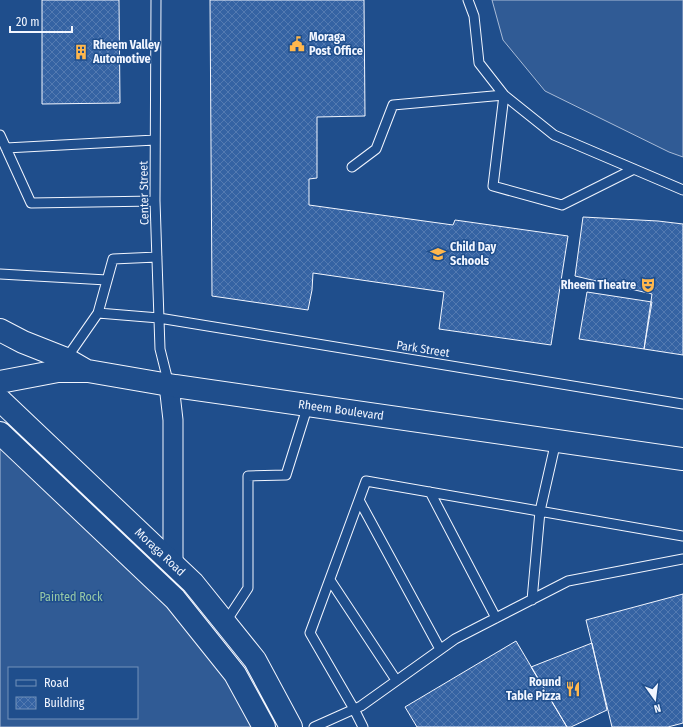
<svg xmlns="http://www.w3.org/2000/svg" width="683" height="727" font-family="'Fira Sans Condensed',sans-serif">
	<style>
		.built { fill: #305b95; stroke: #a8bbd7; fill-rule: evenodd }
		.building { fill: url(#building-cross-hatch); stroke: #f2f6ff }
		.lines { fill: none; stroke-linecap: round; stroke-linejoin: round }
		.lane-casing { stroke: #f2f6ff; stroke-width: 11 }
		.street-casing { stroke: #f2f6ff; stroke-width: 21 }
		.secondary-casing { stroke: #f2f6ff; stroke-width: 24 }
		.lane { stroke: #1f4e8c; stroke-width: 9 }
		.street { stroke: #1f4e8c; stroke-width: 19 }
		.secondary { stroke: #1f4e8c; stroke-width: 22 }
		.labels { text-anchor: middle; stroke-width: 3; stroke-linejoin: round; paint-order: stroke }
		.poi-label { font-size: 12px; font-weight: bold; fill: #f2f6ff; stroke: #1f4e8c; text-anchor: start }
		.street-label { font-size: 12px; fill: #f2f6ff; stroke: #1f4e8c }
		.park-label { font-size: 12px; fill: #97c8a6; stroke: #1f4e8c }
	</style>
	<defs>
		<pattern id="building-cross-hatch" width="8" height="8" patternUnits="userSpaceOnUse"><rect width="8" height="8" fill="#3563a3"/><path d="M0 0l8 8M0 8l8-8" fill="none" stroke="#537ab1"/></pattern>
	</defs>
	<rect width="100%" height="100%" fill="#1f4e8c"/>
	<path class="built" d="M492 0H683V157L669 152 545 91 503 40Z
		M0 432 175 599 263 727H0ZM9 668H137V718H9Z"/>
	<path class="building" d="M42 0H119L120 103 42 104Z
		M210 0H364L365 116 317 117V178L309 179V205L453 225 455 220 568 236 551 345 439 329 444 292 313 273 312 290 308 310 212 296Z
		M583 217 658 221 683 224V355L644 349 652 294 575 276Z
		M587 292 652 302 644 349 579 339Z
		M683 594V723L668 727H612L586 620Z
		M516 641 567 727H417L405 707Z
		M592 643 607 710 571 727H567L531 667Z"/>
	<g class="lines">
		<g class="lane-casing">
			<path id="lane" d="M156 0 155 201 160 349 169 385
				M468 0 474 16 479 63 504 95 554 135 683 190
				M0 135 31 203 155 201
				M6 148 155 140
				M352 167 376 149 393 105 504 95 493 186 562 205 634 169
				M0 274 107 280
				M98 313 159 318 683 404
				M66 359 98 313 113 259 157 257
				M430 492 496 618
				M359 500 440 649
				M330 580 396 680
				M532 600 540 511 556 441
				M225 623 248 588V476L286 475 308 405
				M314 727 361 706 455 639 568 581 683 559
				M363 727 354 709 310 633 366 481 683 536"/>
		</g>
		<g class="street-casing">
			<path id="street" d="M169 385 173 420V564"/>
		</g>
		<g class="secondary-casing">
			<path id="secondary" d="M0 330 23 342 66 359 85 370
				M0 382 58 371H88L175 386 683 459
				M0 400 193 583 255 660 291 727
				M0 433 175 599 235 674 264 727"/>
		</g>
		<use href="#lane" class="lane"/>
		<use href="#street" class="street"/>
		<use href="#secondary" class="secondary"/>
	</g>
	<defs>
		<g id="civic-bare" transform="scale(1.2)"><path d="M-.6-6.5H3V-4.5H.6V-3L4-1V1h2V6H-6V1h2V-1L-.6-3ZM-1.2 2.5V6h2.4V2.5Z" fill="#ffb74d" stroke="#1f4e8c" stroke-width="2.5" paint-order="stroke"/></g>
		<g id="building-bare" transform="scale(1.2)"><path d="M-4-6H4V6H1V3H-1V6H-4ZM-2.5-4.3h1.7v1.8h-1.7ZM.8-4.3h1.7v1.8H.8ZM-2.5-1h1.7V.8h-1.7ZM.8-1h1.7V.8H.8Z" fill="#ffb74d" stroke="#1f4e8c" stroke-width="2.5" paint-order="stroke"/></g>
		<g id="school-bare" transform="scale(1.2)"><path d="M0-5L7-2L0 1L-7-2ZM-4 1L0 2.5L4 1V4Q0 6-4 4Z" fill="#ffb74d" stroke="#1f4e8c" stroke-width="2.5" paint-order="stroke"/></g>
		<g id="theatre-bare" transform="scale(1.2)"><path d="M-5-5.5Q0-4 5-5.5V0Q5 5 0 6Q-5 5-5 0ZM-3.3-2.5H-1v1.5H-3.3ZM1-2.5H3.3v1.5H1ZM-2.8 1Q0 5.5 2.8 1Z" fill="#ffb74d" stroke="#1f4e8c" stroke-width="2.5" paint-order="stroke"/></g>
		<g id="restaurant-bare" transform="scale(1.2)"><path d="M-5-6h1v4h1v-4h1v4h1v-4h1v5L-1.5 .5V6h-2V.5L-5-1ZM5-6V6H3V1.5H1.5Q1.5-4 5-6Z" fill="#ffb74d" stroke="#1f4e8c" stroke-width="2.5" paint-order="stroke"/></g>
	</defs>
	<g fill-rule="evenodd">
		<use href="#civic-bare" x="297" y="44"/>
		<use href="#building-bare" x="81" y="52"/>
		<use href="#school-bare" x="438" y="254"/>
		<use href="#theatre-bare" x="648" y="285"/>
		<use href="#restaurant-bare" x="573" y="689"/>
	</g>
	<g class="labels">
		<g class="poi-label">
			<text x="309" y="41">Moraga<tspan x="309" dy="14">Post Office</tspan></text>
			<text x="93" y="49">Rheem Valley<tspan x="93" dy="14">Automotive</tspan></text>
			<text x="450" y="251">Child Day<tspan x="450" dy="14">Schools</tspan></text>
			<text x="636" y="289" text-anchor="end">Rheem Theatre</text>
			<text x="561" y="686" text-anchor="end">Round<tspan x="561" dy="14">Table Pizza</tspan></text>
		</g>
		<g class="street-label">
			<text transform="translate(144 193) rotate(-91)" y="4">Center Street</text>
			<text transform="translate(423 349) rotate(9)" y="4">Park Street</text>
			<text transform="translate(341 410) rotate(8)" y="4">Rheem Boulevard</text>
			<text transform="translate(160 552) rotate(43)" y="4">Moraga Road</text>
		</g>
		<g class="park-label">
			<text x="71" y="601">Painted Rock</text>
		</g>
	</g>
	<rect x="8" y="667" width="130" height="52" fill="#1f4e8c" stroke="#7391ba"/>
	<rect x="16" y="680" width="20" height="6" fill="#1f4e8c" stroke="#7391ba"/>
	<text x="44" y="687" font-size="12" fill="#f2f6ff">Road</text>
	<rect x="16" y="697" width="20" height="12" fill="url(#building-cross-hatch)" stroke="#7391ba"/>
	<text x="44" y="707" font-size="12" fill="#f2f6ff">Building</text>
	<g transform="translate(655 699) rotate(166)" stroke="#1f4e8c" stroke-width="3" paint-order="stroke">
	<path d="M0-3L7 15L0 10L-7 15Z" fill="#f2f6ff"/>
	<text y="-6" font-size="11" font-weight="bold" text-anchor="middle" fill="#f2f6ff">N</text>
	</g>
	<path d="M10 26v6h62v-6" fill="none" stroke="#f2f6ff" stroke-width="2"/>
	<text x="16" y="26" font-size="12" fill="#f2f6ff" stroke="#1f4e8c" stroke-width="3" paint-order="stroke">20 m</text>
</svg>
